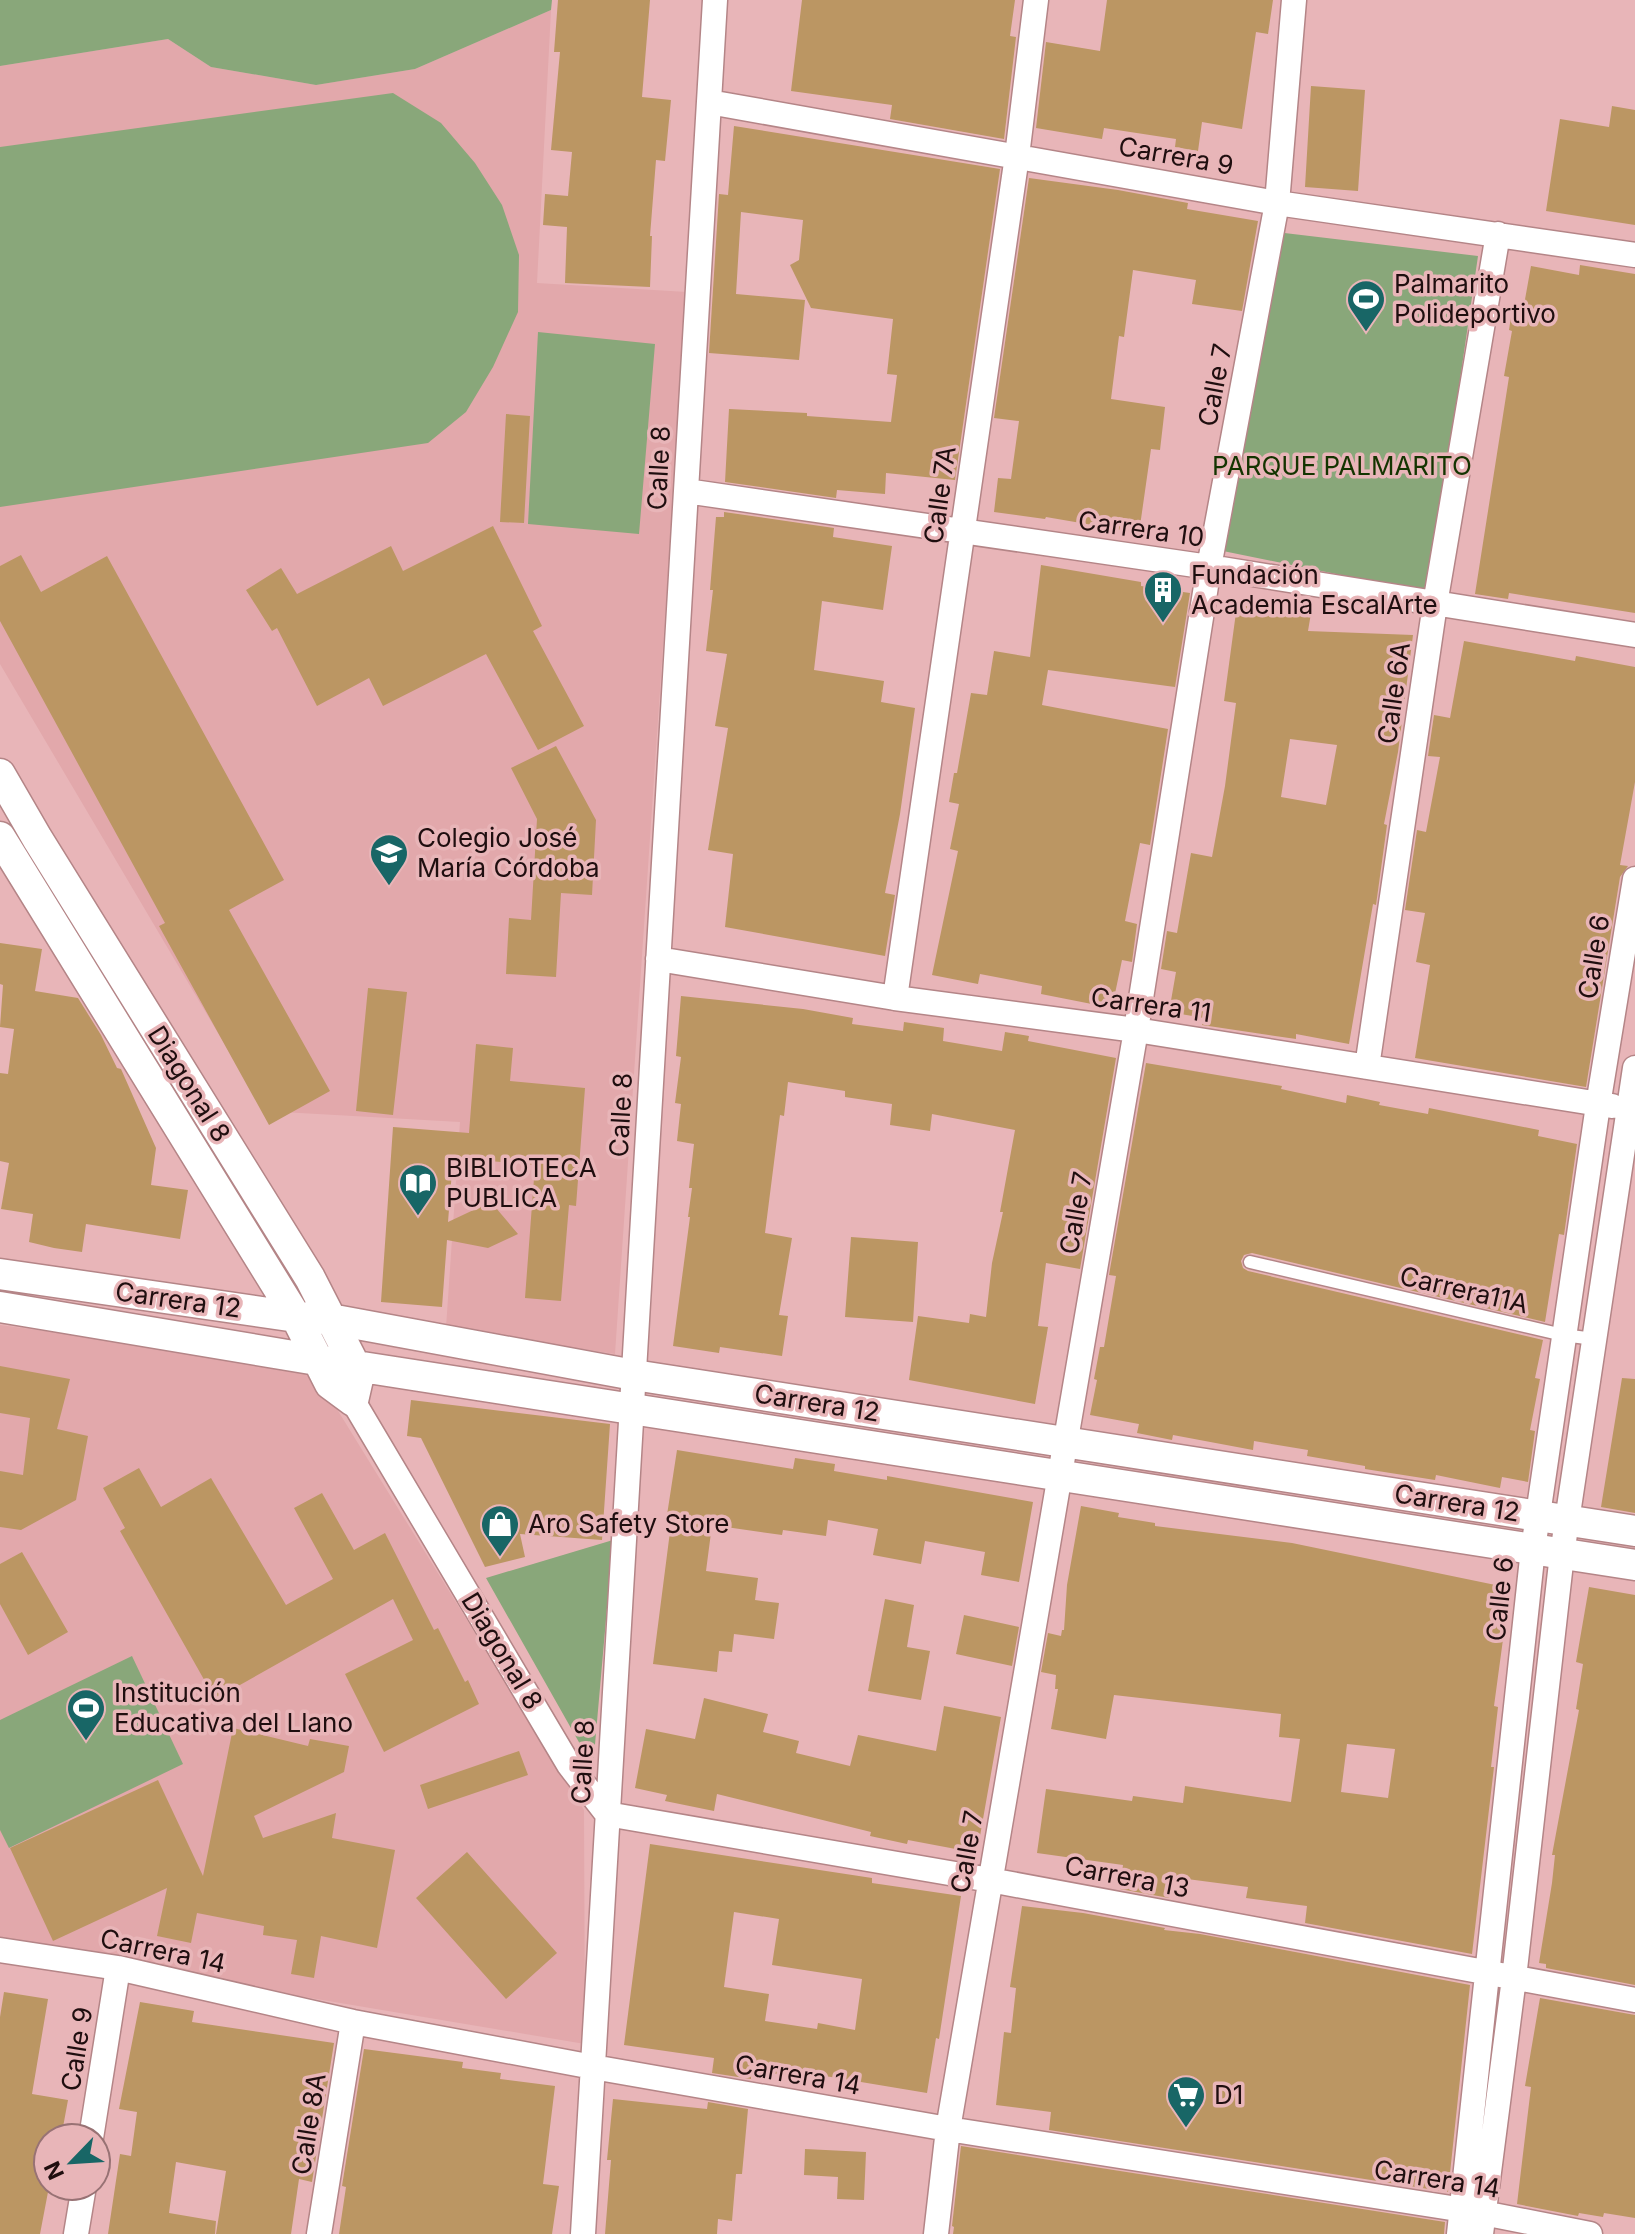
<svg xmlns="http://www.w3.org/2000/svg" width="1635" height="2234" font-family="Inter,sans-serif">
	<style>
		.built { fill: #e2a8ab }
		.green { fill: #89a77a }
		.building { fill: #bb9663; fill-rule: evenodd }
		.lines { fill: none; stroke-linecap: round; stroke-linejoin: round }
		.service-casing { stroke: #b48587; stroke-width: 15 }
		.minor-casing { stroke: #b48587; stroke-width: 27 }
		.tertiary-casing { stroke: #b48587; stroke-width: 33 }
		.service { stroke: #fff; stroke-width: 12 }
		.minor { stroke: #fff; stroke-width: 24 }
		.tertiary { stroke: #fff; stroke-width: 30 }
		.labels { text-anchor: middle; stroke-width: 7; stroke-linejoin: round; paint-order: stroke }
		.street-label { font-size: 26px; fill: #1f0e0f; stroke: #e8b5b8 }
		.poi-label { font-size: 26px; fill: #1f0e0f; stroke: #e8b5b8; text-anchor: start }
		.park-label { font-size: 26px; fill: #143400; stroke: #e8b5b8 }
	</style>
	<rect width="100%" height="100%" fill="#e8b5b8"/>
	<path class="built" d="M551 10 537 283 687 292 615 1354 446 1328 460 1122 264 1111 0 664V66L168 39 211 67 316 85 415 69Z
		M0 1325 311 1367 584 1810 585 2044 0 1946Z"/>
	<path class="green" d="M0 0H552L551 10 415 69 316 85 211 67 168 39 0 66Z
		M393 93 441 123 475 163 502 205 519 255 518 312 493 367 466 412 428 443 0 507V147Z
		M1276 232 1478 256 1429 593 1223 551Z
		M538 332 655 344 639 534 528 524Z
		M613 1540 593 1767 486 1578Z
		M132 1656 183 1764 9 1848 0 1830V1720Z"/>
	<path class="building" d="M558 0H650L642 97 671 100 665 161 656 160 650 236H652L650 287 565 283 567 227 543 225 545 194 568 196 572 152 551 150 560 52H554Z
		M802 0H1015L1010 36 1016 37 1004 139 890 119 892 105 791 91Z
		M1107 0H1273L1268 34 1256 32 1242 129 1202 122 1198 151 1175 147 1176 139 1104 128 1102 139 1036 128 1046 42 1100 51Z
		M1311 86 1365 90 1358 191 1305 187Z
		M1612 106 1635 110V225L1546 211 1560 119 1609 127Z
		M734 126 1000 169 955 480 886 473 885 494 837 490 836 498 725 482 729 409 807 413V416L891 422 897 375 887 374 893 319 811 308 790 265 799 260 803 220 741 212 736 294 805 300 799 360 709 353 719 194 728 195Z
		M1029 178 1118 190 1188 203 1187 209 1258 221 1242 311 1192 304 1196 280 1133 270 1124 337 1119 336 1111 399 1165 407 1160 450 1151 449 1139 533 1046 517 1045 519 994 512 998 478 1011 479 1019 421 994 418Z
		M1580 265 1635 274V613L1509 593 1508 599 1475 594 1509 377 1504 376 1512 331 1509 330 1513 303 1524 305 1531 266 1579 275Z
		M506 414 530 416 524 523 500 522Z
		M724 512 834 528 833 537 892 546 883 610 822 601 814 670 884 681 881 702 915 708 900 814 885 893 895 895 885 956 725 927 733 854 708 850 728 728 715 726 727 654 706 651 713 590H710L716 517H724Z
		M493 526 542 626 533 631 584 726 538 750 486 654 383 706 369 678 317 706 277 628 272 631 246 590 281 568 297 594 391 546 403 571Z
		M21 555 41 592 107 556 284 880 229 910 330 1091 269 1125 159 926 165 923 0 621V566Z
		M1041 565 1141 582V586L1190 593 1175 687 1048 670 1042 705 1168 729 1150 845 1140 843 1125 921 1137 924 1132 962 1122 960 1112 1008 1041 994 1042 986 980 974 978 984 932 975 958 851 950 849 959 804 949 802 954 773H957L971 693 987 695 994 651 1030 657Z
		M1237 605 1311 613 1308 631 1413 635 1398 752 1384 824 1387 825 1376 905 1373 904 1349 1044 1296 1034V1039L1202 1025 1204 1018 1169 1012 1176 972 1161 969 1167 931 1177 933 1191 853 1212 857 1225 786 1236 703 1224 701ZM1290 739 1337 745 1326 805 1281 797Z
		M1464 641 1575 661 1576 656 1635 667V782L1620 865 1628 866 1620 877 1586 1087 1415 1058 1430 965 1416 962 1425 913 1405 910 1417 830 1426 832 1440 757 1428 756 1434 715 1450 718Z
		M556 746 596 820 592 895 561 893 556 977 506 974 509 918 531 920 537 819 511 768Z
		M0 943 42 949 35 991 78 998 101 1035 117 1068 121 1069 156 1148 151 1185 188 1190 180 1239 86 1224 82 1252 54 1248 29 1242 33 1214 1 1209 9 1163 0 1161V1073L8 1074 14 1029 0 1027 3 985 0 984Z
		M368 988 407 992 393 1115 356 1111Z
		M681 996 803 1009 853 1018 852 1024 903 1031 904 1022 944 1028 943 1041 1002 1051 1005 1032 1029 1036 1028 1041 1116 1058 1080 1269 1046 1263 1038 1326 1048 1327 1035 1404 909 1380 918 1316 969 1323 970 1314 986 1317 992 1263 1003 1212H1000L1015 1130 932 1114 930 1131 890 1125 892 1104 845 1097V1091L788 1082 784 1116 780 1115 765 1233 792 1238 779 1315 788 1316 782 1356 720 1347 719 1353 673 1346 690 1217H688L692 1188H689L694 1144 677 1141 681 1104 675 1103 681 1057 676 1056Z
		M476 1044 513 1048 510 1081 585 1088 576 1206 569 1205 561 1301 525 1298 535 1165 453 1158 448 1222 482 1206 496 1208 518 1234 488 1248 447 1240 442 1307 381 1302 393 1127 469 1133Z
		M1146 1063 1282 1086 1281 1089 1346 1103 1347 1095 1380 1102 1379 1105 1428 1114 1429 1108 1539 1130 1538 1136 1577 1144 1564 1235 1559 1234 1545 1322 1252 1253 1244 1255 1241 1261 1243 1268 1248 1271 1543 1340 1535 1378 1540 1379 1530 1430 1535 1431 1528 1482 1502 1477 1500 1488 1436 1475 1435 1480 1365 1469V1466L1307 1456 1308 1450 1254 1441 1253 1450 1173 1435 1172 1440 1137 1433 1139 1424 1090 1415 1097 1380 1094 1379 1100 1347H1104L1116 1276 1109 1275Z
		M851 1237 918 1242 913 1322 845 1317Z
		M0 1366 70 1379 57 1429 88 1436 76 1500 21 1530 0 1527V1471L23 1475 30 1418 0 1413Z
		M1622 1378 1635 1379V1513L1601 1507Z
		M411 1400 610 1424 602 1540 520 1534 525 1557 485 1567 421 1438 407 1436Z
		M677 1450 793 1469 795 1458 835 1464 834 1471 887 1480V1476L1033 1502 1019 1582 981 1575 985 1552 925 1541 921 1564 873 1555 878 1529 828 1520 826 1536 783 1530 782 1535 712 1525 706 1571 758 1578 755 1600 779 1603 774 1639 734 1634 732 1652 719 1651 717 1672 653 1664 672 1516 667 1515Z
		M139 1468 161 1507 211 1478 286 1605 333 1579 294 1508 322 1493 354 1550 385 1533 434 1630 438 1628 465 1682 468 1680 479 1704 384 1752 345 1674 413 1640 393 1599 215 1699 120 1531 125 1528 103 1488Z
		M1081 1506 1119 1513 1118 1517 1155 1523V1526L1292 1543 1510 1588 1502 1632H1504L1494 1706 1498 1707 1491 1767H1494L1472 1954 1305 1923 1307 1906 1246 1898 1248 1887 1172 1877 1169 1898 1120 1889 1123 1865 1037 1853 1046 1789 1132 1801 1133 1796 1183 1803 1185 1786 1291 1802 1300 1739 1279 1737 1281 1714 1114 1695 1106 1739 1051 1729 1058 1689H1055L1056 1675 1041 1672 1048 1633 1061 1636 1062 1630H1064L1067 1585ZM1347 1744 1395 1749 1388 1798 1341 1792Z
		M22 1552 68 1632 28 1655 0 1604V1564Z
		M1589 1587 1635 1595V1985L1546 1968V1964L1539 1963 1552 1883 1555 1855H1552L1579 1710 1576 1709 1583 1664 1576 1662Z
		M885 1599 914 1605 907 1647 930 1651 921 1700 868 1691Z
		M964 1615 1019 1627 1012 1666 956 1654Z
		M704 1698 768 1714 763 1732 799 1741 796 1753 850 1766 858 1735 936 1751 944 1706 1001 1717 977 1853 908 1840 907 1844 870 1836 871 1832 717 1794 714 1811 665 1801 667 1795 635 1788 646 1729 695 1739Z
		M233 1728 308 1746 310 1739 349 1746 344 1772 254 1816 263 1838 336 1813 332 1838 395 1850 377 1948 321 1936 314 1978 291 1974 297 1940 263 1935 264 1926 197 1913 191 1943 157 1936 167 1888 53 1941 10 1848 158 1780 203 1876Z
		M519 1751 528 1775 428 1809 420 1785Z
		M650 1844 872 1878V1883L961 1896 939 2039 936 2038 927 2093 807 2073 806 2079 757 2071 756 2077 751 2076V2079L712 2073 714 2058 624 2045ZM734 1912 779 1919 772 1965 862 1979 855 2030 818 2023 817 2029 765 2021 769 1994 724 1987Z
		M467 1852 557 1953 506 1999 416 1898Z
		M1022 1906 1083 1913 1165 1928 1164 1930 1200 1934 1470 1985 1448 2192 1049 2130 1051 2112 996 2105 1004 2032 1011 2033 1016 1988 1010 1987Z
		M4 1992 48 1999 32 2094 68 2100 61 2138H48V2192L40 2234H0V2017Z
		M1540 1998 1635 2015V2218L1604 2213 1603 2217 1579 2213 1578 2216 1517 2204 1531 2087 1525 2086Z
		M140 2002 194 2011 192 2022 334 2043 312 2182 299 2179 291 2234H216L226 2171 176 2162 169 2213 216 2221 215 2234H108L120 2154 131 2156 137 2112 119 2109Z
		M364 2049 463 2062 462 2068 501 2073 500 2079 555 2086 543 2184 559 2186 552 2234H339L346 2187 342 2186Z
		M613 2099 707 2109 708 2102 748 2109 742 2174H736L732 2221 718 2219 717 2234H605L611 2160H607Z
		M961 2146 1445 2222 1444 2234H953L954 2227 952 2226Z
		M805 2149 866 2152 864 2200 837 2199 838 2177 804 2175Z"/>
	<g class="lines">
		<g class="service-casing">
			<path id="service" d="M1250 1262 1563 1335 1594 1339"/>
		</g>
		<g class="minor-casing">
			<path id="minor" d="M709 102 1277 203 1635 255
				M686 491 1209 567 1635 635
				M658 959 895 998 1136 1030 1612 1106
				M895 998 1017 156 1036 0
				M1367 1067 1435 604 1498 234
				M353 1401 569 1765 607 1814 990 1880 1635 2000
				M0 1950 118 1968 353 2022 593 2067 948 2129 1483 2213 1590 2234
				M91 2138 118 1968
				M76 2234 84 2186
				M319 2234 353 2022
				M583 2234 715 0
				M936 2234 948 2129 1136 1030 1209 567 1277 203 1294 0
				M1459 2234 1533 1549 1598 1105 1635 879
				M1481 2234 1514 1978 1562 1554 1635 1068"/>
		</g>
		<g class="tertiary-casing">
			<path id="tertiary" d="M0 774 37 838 310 1278 354 1364 358 1379 353 1401 330 1384 296 1317 0 837
				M0 1274 296 1317 330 1319 634 1375 1635 1531
				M0 1307 317 1360 1635 1565"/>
		</g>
		<use href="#service" class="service"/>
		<use href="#minor" class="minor"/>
		<use href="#tertiary" class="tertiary"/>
	</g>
	<defs>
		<g id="stadium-pin" transform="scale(2)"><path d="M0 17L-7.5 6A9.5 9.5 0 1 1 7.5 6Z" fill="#186666" stroke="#e8b5b8"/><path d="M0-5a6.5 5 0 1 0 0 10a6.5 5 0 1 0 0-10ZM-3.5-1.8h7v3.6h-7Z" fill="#fff"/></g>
		<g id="building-pin" transform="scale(2)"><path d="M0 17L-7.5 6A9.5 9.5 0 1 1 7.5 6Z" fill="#186666" stroke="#e8b5b8"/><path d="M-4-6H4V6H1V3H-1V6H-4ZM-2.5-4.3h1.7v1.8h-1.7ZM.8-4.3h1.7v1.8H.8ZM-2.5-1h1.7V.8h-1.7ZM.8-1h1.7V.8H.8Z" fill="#fff"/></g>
		<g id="school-pin" transform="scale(2)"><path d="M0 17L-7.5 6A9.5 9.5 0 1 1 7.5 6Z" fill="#186666" stroke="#e8b5b8"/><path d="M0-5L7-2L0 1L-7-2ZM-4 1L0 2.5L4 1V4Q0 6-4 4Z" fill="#fff"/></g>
		<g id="library-pin" transform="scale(2)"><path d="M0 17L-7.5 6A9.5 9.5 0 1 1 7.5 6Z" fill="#186666" stroke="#e8b5b8"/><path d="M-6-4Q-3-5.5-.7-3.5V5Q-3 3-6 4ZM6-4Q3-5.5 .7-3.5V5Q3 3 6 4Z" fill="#fff"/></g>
		<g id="shop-pin" transform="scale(2)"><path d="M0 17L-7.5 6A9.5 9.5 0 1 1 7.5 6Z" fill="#186666" stroke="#e8b5b8"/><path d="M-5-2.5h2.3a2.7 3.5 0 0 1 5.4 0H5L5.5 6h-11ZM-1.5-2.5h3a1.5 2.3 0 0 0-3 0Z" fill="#fff"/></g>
		<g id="supermarket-pin" transform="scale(2)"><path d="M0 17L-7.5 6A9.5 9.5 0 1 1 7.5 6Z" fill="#186666" stroke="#e8b5b8"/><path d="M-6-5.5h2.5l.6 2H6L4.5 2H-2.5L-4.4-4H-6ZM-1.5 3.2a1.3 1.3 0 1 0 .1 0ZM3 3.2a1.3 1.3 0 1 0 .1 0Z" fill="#fff"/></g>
	</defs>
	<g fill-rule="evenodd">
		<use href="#stadium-pin" x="1366" y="299"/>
		<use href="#building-pin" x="1163" y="590"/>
		<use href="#school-pin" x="389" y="853"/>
		<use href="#library-pin" x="418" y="1183"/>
		<use href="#shop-pin" x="500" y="1524"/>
		<use href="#stadium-pin" x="86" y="1708"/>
		<use href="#supermarket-pin" x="1186" y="2095"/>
	</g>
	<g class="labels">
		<g class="street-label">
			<text transform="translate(1176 156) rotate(10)" y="9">Carrera 9</text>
			<text transform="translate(1215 385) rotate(-79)" y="9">Calle 7</text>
			<text transform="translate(659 468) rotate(-87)" y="9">Calle 8</text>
			<text transform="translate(940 495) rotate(-82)" y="9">Calle 7A</text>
			<text transform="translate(1141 529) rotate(8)" y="9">Carrera 10</text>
			<text transform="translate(1394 693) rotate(-82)" y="9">Calle 6A</text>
			<text transform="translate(1594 957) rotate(-81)" y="9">Calle 6</text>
			<text transform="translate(1151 1005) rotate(8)" y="9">Carrera 11</text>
			<text transform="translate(189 1084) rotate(58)" y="9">Diagonal 8</text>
			<text transform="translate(621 1115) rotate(-87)" y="9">Calle 8</text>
			<text transform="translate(1076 1213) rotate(-80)" y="9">Calle 7</text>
			<text transform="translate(1464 1290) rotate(13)" y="9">Carrera11A</text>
			<text transform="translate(178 1300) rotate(8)" y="9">Carrera 12</text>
			<text transform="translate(817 1403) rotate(9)" y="9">Carrera 12</text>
			<text transform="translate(1457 1503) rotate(9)" y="9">Carrera 12</text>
			<text transform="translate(1500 1599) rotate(-84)" y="9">Calle 6</text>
			<text transform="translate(502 1651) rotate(59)" y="9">Diagonal 8</text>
			<text transform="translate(583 1762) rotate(-87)" y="9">Calle 8</text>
			<text transform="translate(967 1852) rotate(-80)" y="9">Calle 7</text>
			<text transform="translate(1127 1877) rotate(11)" y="9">Carrera 13</text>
			<text transform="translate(163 1951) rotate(12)" y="9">Carrera 14</text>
			<text transform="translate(77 2049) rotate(-81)" y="9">Calle 9</text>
			<text transform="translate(798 2075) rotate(10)" y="9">Carrera 14</text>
			<text transform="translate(309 2124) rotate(-81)" y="9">Calle 8A</text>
			<text transform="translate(1437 2179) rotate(9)" y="9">Carrera 14</text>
		</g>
		<g class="poi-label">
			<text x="1394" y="293">Palmarito<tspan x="1394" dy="30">Polideportivo</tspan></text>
			<text x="1191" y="584">Fundación<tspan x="1191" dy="30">Academia EscalArte</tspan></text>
			<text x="417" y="847">Colegio José<tspan x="417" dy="30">María Córdoba</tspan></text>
			<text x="446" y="1177">BIBLIOTECA<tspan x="446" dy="30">PUBLICA</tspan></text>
			<text x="528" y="1533">Aro Safety Store</text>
			<text x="114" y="1702">Institución<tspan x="114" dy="30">Educativa del Llano</tspan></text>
			<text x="1214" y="2104">D1</text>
		</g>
		<g class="park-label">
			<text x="1342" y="475">PARQUE PALMARITO</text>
		</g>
	</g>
	<g transform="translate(72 2162) rotate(245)"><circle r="38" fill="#e8b5b8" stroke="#987274" stroke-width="2"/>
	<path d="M0-6L14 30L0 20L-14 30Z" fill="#186666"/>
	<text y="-12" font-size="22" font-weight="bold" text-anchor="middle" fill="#1f0e0f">N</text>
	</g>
</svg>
